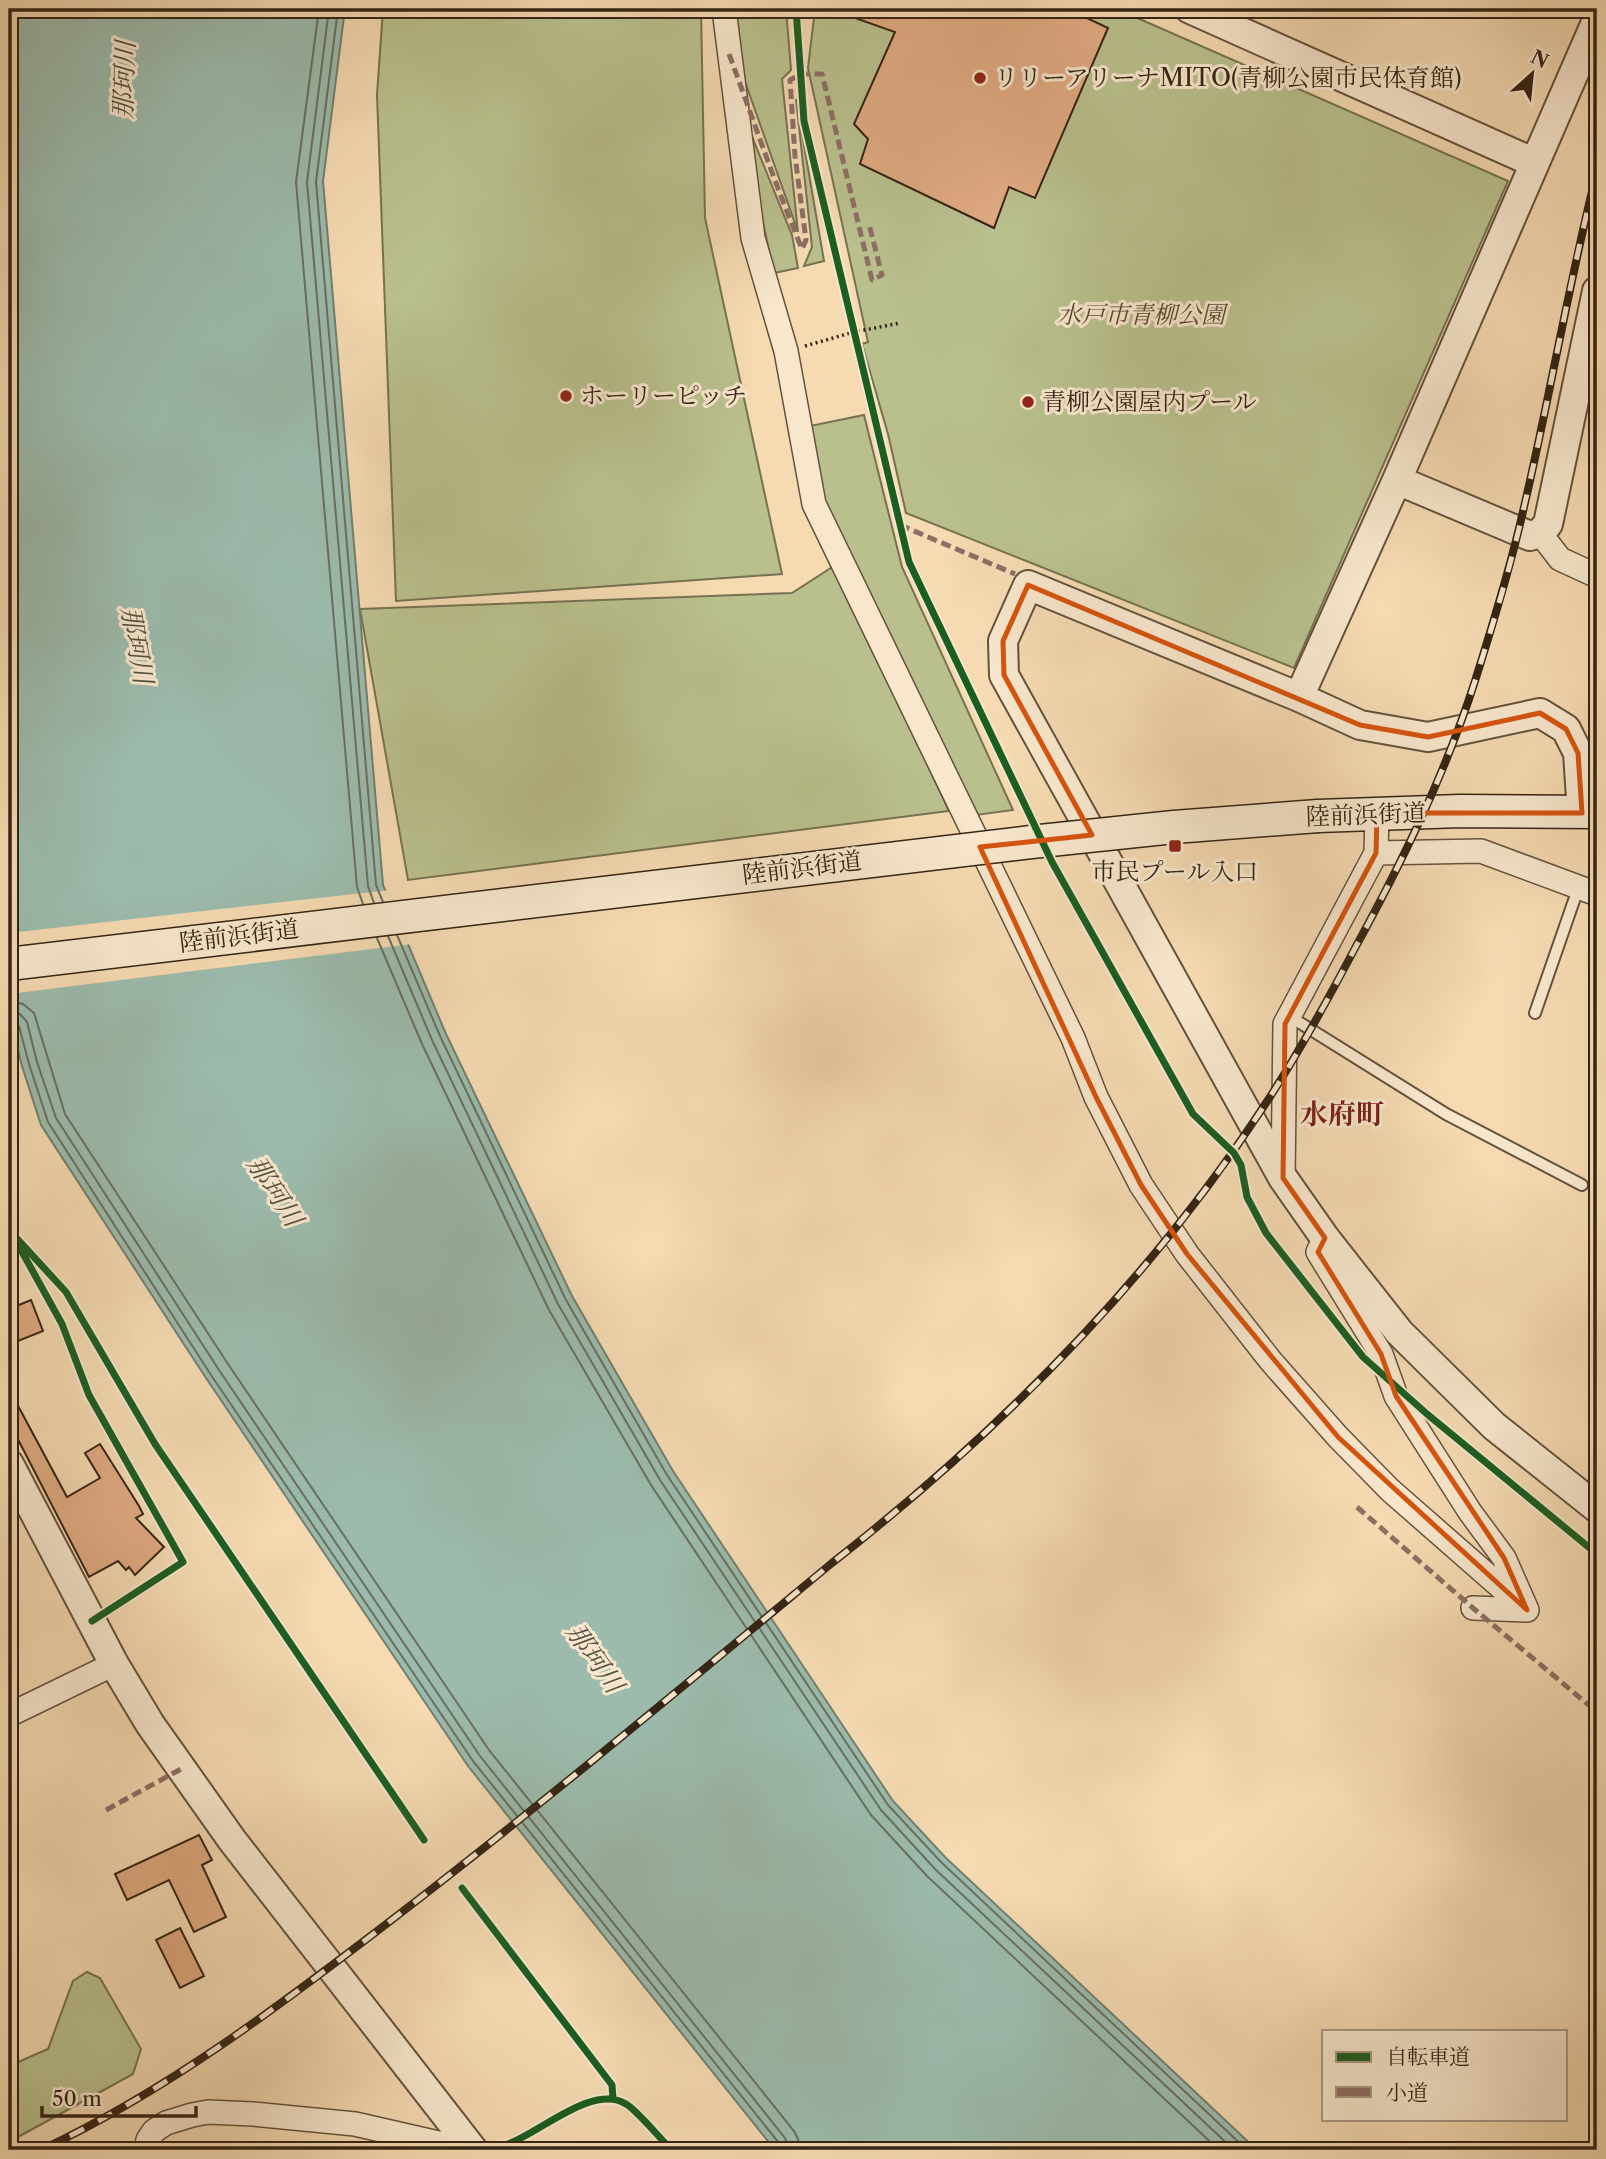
<svg xmlns="http://www.w3.org/2000/svg" width="1606" height="2159" font-family="'Libre Caslon Text','Noto Serif JP',serif">
	<style>
		.green { fill: #b9c08e; stroke: #767251; stroke-width: 2 }
		.water { fill: #9cbbad; stroke: #727f70; stroke-width: 2 }
		.pier { fill: #f5dab2 }
		.lines { fill: none; stroke-linecap: round; stroke-linejoin: round }
		.shore { stroke: #687060; stroke-width: 2 }
		.building { fill: #e0aa82; stroke: #342414; stroke-width: 2 }
		.service-casing { stroke: #64523c; stroke-width: 14 }
		.minor-casing { stroke: #64523c; stroke-width: 26 }
		.tertiary-casing { stroke: #64523c; stroke-width: 32 }
		.secondary-casing { stroke: #342414; stroke-width: 35 }
		.path { stroke: #342414; stroke-width: 3.5; stroke-dasharray: 2 3.5; stroke-linecap: butt }
		.service { stroke: #f8e7cd; stroke-width: 10 }
		.minor { stroke: #f8e7cd; stroke-width: 23 }
		.tertiary { stroke: #f8e7cd; stroke-width: 28 }
		.secondary { stroke: #f8e7cd; stroke-width: 32 }
		.rail-casing { stroke: #342414; stroke-width: 8 }
		.rail { stroke: #f8e7cd; stroke-width: 5; stroke-dasharray: 16; stroke-linecap: butt }
		.secondary-bridge-casing { stroke: #342414; stroke-width: 35; stroke-linecap: butt }
		.secondary-bridge { stroke: #f8e7cd; stroke-width: 32 }
		.quiet { stroke: #8d6e63; stroke-width: 5; stroke-dasharray: 10 5; stroke-linecap: butt }
		.cycleway-casing { stroke: #f8e7cd; stroke-width: 11 }
		.cycleway { stroke: #1b5e20; stroke-width: 7 }
		.marked { fill: none; stroke: #d6540d; stroke-width: 5; stroke-linejoin: round }
		.poi-dot { fill: #8f2418; stroke: #f8e7cd; stroke-width: 2.5 }
		.labels { text-anchor: middle; stroke-width: 6; stroke-linejoin: round; paint-order: stroke }
		.poi-label { font-size: 24px; fill: #342414; stroke: #f8e7cd; text-anchor: start }
		.park-label { font-size: 24px; font-style: italic; fill: #554b32; stroke: #f8e7cd }
		.street-label { font-size: 24px; fill: #342414; stroke: #f8e7cd }
		.water-label { font-size: 26px; font-style: italic; fill: #535142; stroke: #f8e7cd }
		.quarter-label { font-size: 28px; font-weight: bold; fill: #7a1f14; stroke: #f8e7cd }
	</style>
	<rect width="100%" height="100%" fill="#f5dab2"/>
	<filter id="stains"><feTurbulence type="fractalNoise" baseFrequency=".00286" numOctaves="4"/><feColorMatrix values="0 0 0 0 .2 0 0 0 0 .09 0 0 0 0 .02 0 0 0 .5 -.17"/></filter>
	<radialGradient id="worn" r=".72"><stop offset=".6" stop-color="#630" stop-opacity="0"/><stop offset="1" stop-color="#630" stop-opacity=".3"/></radialGradient>
	<path class="green" d="M383 9H701L705 218 782 574 396 601 377 95Z
		M736 9H786L791 70 782 79 798 232 742 73Z
		M815 9H1117L1508 181 1294 668 906 513 888 434 862 344 868 342 808 68Z
		M796 99 824 261 804 266 812 247Z
		M742 112 792 235 798 268 774 273 753 178Z
		M864 415 902 567 1013 810 969 816 820 507 810 426Z
		M834 566 949 811 408 880 360 609 792 593Z
		M87 1972 100 1978 141 2049 133 2074 9 2142V2066L48 2049 73 1981Z"/>
	<path class="water" d="M9 9H345L323 181 383 885 446 1034 572 1296 673 1471 893 1801 945 1857 1257 2150H775L468 1766 206 1378 41 1125 22 1066 9 1015Z"/>
	<path class="pier" d="M390 890 412 944 9 994V933Z"/>
	<g class="lines">
		<path class="shore" d="M319 9 296 182 357 887 363 904
			M329 9 307 182 368 886 374 903
			M338 9 316 182 376 885 383 902
			M397 935 440 1036 566 1300 667 1475 888 1805 941 1862 1247 2150
			M388 936 432 1040 558 1304 660 1480 881 1810 935 1869 1234 2150
			M377 938 422 1044 549 1310 651 1485 871 1815 927 1876 1219 2150
			M9 1001 23 1004 34 1013 65 1114 228 1364 489 1750 794 2131 798 2139 800 2150
			M9 1012 20 1014 27 1022 37 1062 56 1118 219 1370 480 1756 785 2138 789 2150
			M9 1020 14 1021 19 1026 29 1064 48 1122 211 1375 473 1761 779 2143 780 2150"/>
	</g>
	<path class="building" d="M836 9H1068L1108 28 1035 198 1009 187 994 228 860 164 868 139 854 124 895 32 835 11Z
		M31 1300 43 1331 18 1341 9 1322V1309Z
		M9 1389 67 1497 100 1478 85 1453 100 1444 139 1506 143 1514 136 1518 164 1547 135 1575 129 1567 126 1570 118 1561 89 1577 9 1422Z
		M199 1835 212 1860 202 1865 226 1917 194 1932 169 1880 127 1900 115 1874Z
		M180 1928 204 1976 180 1988 156 1940Z"/>
	<g class="lines">
		<g class="service-casing">
			<path id="service" d="M1535 1013 1579 886
				M1289 1016 1446 1114 1582 1185"/>
		</g>
		<g class="minor-casing">
			<path id="minor" d="M724 9 753 238 786 351 814 504 1073 1038 1096 1097 1141 1185 1187 1254 1270 1360 1338 1437 1390 1490 1527 1610
				M1540 533 1560 559 1597 576
				M1376 853 1481 851 1597 894
				M1283 1178 1285 1024 1376 853 1377 813
				M1325 1238 1318 1252 1381 1354 1396 1396 1470 1512 1504 1558 1527 1610 1473 1608
				M9 1715 114 1664
				M146 2150 148 2140 154 2131 166 2123 192 2115 208 2112 253 2114 355 2124 447 2145 471 2148"/>
		</g>
		<g class="tertiary-casing">
			<path id="tertiary" d="M1190 9 1535 163
				M1397 480 1530 536 1540 533 1548 524 1597 291
				M1299 697 1397 480 1597 20
				M1582 813 1578 753 1566 729 1540 713 1428 737 1360 725 1299 697 1028 585 1003 641 1004 675 1283 1178 1325 1238 1399 1332 1494 1426 1597 1508
				M9 1464 114 1664 150 1724 232 1840 473 2150"/>
		</g>
		<g class="secondary-casing">
			<path id="secondary" d="M1318 816 1460 811 1597 812"/>
		</g>
		<path class="path" d="M805 346 854 332 900 323
			M111 1609 183 1562 89 1395 62 1324 11 1232 66 1292 155 1444 424 1840
			M462 1888 612 2085 613 2099"/>
		<use href="#service" class="service"/>
		<use href="#minor" class="minor"/>
		<use href="#tertiary" class="tertiary"/>
		<use href="#secondary" class="secondary"/>
		<g class="rail-casing">
			<path id="rail" d="M41 2150C167 2091 279 2006 389 1922 540 1806 686 1684 832 1563 998 1433 1148 1283 1264 1106 1297 1056 1326 1003 1354 950 1401 864 1445 775 1475 681 1493 624 1511 566 1524 507 1550 396 1569 282 1597 171"/>
		</g>
		<use href="#rail" class="rail"/>
		<g class="secondary-bridge-casing">
			<path id="secondary-bridge" d="M9 964 1031 842 1174 827 1318 816"/>
		</g>
		<use href="#secondary-bridge" class="secondary-bridge"/>
		<path class="quiet" d="M729 54C753 119 775 184 802 249L806 240 795 156 790 80 801 74H822L872 280 882 275 869 224
			M900 525 1015 574
			M1357 1507 1473 1608 1597 1712
			M106 1810 181 1769"/>
		<g class="cycleway-casing">
			<path id="cycleway" d="M796 9 804 121 909 562 1052 862 1193 1114 1234 1153 1241 1165 1247 1197 1266 1233 1363 1357 1427 1414 1597 1554
				M92 1621 183 1562 89 1395 62 1324 11 1232 66 1292 155 1444 424 1840
				M462 1888 612 2085 613 2099
				M471 2148C483 2147 497 2148 508 2144 540 2133 593 2083 626 2104 638 2111 660 2139 672 2150"/>
		</g>
		<use href="#cycleway" class="cycleway"/>
	</g>
	<path class="marked" d="M1028 585 1360 725 1428 737 1540 713 1566 729 1578 753 1582 813H1377L1376 853 1285 1024 1283 1178 1325 1238 1318 1252 1381 1354 1396 1396 1504 1558 1527 1610 1338 1437 1187 1254 1141 1185 1096 1097 980 847 1092 835 1004 675 1003 641Z"/>
	<g class="poi-dot">
		<circle cx="980" cy="78" r="7"/>
		<circle cx="566" cy="396" r="7"/>
		<circle cx="1028" cy="402" r="7"/>
		<rect x="1168" y="839" width="14" height="14" rx="3.5"/>
	</g>
	<g class="labels">
		<g class="poi-label">
			<text x="994" y="86">リリーアリーナMITO(青柳公園市民体育館)</text>
			<text x="580" y="404">ホーリーピッチ</text>
			<text x="1042" y="410">青柳公園屋内プール</text>
			<text x="1175" y="880" text-anchor="middle">市民プール入口</text>
		</g>
		<g class="park-label">
			<text x="1141" y="323">水戸市青柳公園</text>
		</g>
		<g class="street-label">
			<text transform="translate(1366 815) rotate(-2)" y="8">陸前浜街道</text>
			<text transform="translate(802 868) rotate(-7)" y="8">陸前浜街道</text>
			<text transform="translate(239 936) rotate(-7)" y="8">陸前浜街道</text>
		</g>
		<g class="water-label">
			<text transform="translate(124 80) rotate(-88)" y="9">那珂川</text>
			<text transform="translate(137 645) rotate(80)" y="9">那珂川</text>
			<text transform="translate(275 1191) rotate(57)" y="9">那珂川</text>
			<text transform="translate(595 1658) rotate(55)" y="9">那珂川</text>
		</g>
		<g class="quarter-label">
			<text x="1342" y="1124">水府町</text>
		</g>
	</g>
	<rect width="1606" height="2159" fill="none" stroke="#f5dab2" stroke-width="35"/>
	<rect x="10" y="10" width="1585" height="2138" fill="none" stroke="#342414" stroke-width="3.5"/>
	<rect x="18" y="18" width="1571" height="2124" fill="none" stroke="#342414" stroke-width="2"/>
	<rect x="1322" y="2030" width="245" height="91" fill="#f8e7cd" stroke="#aa9983" stroke-width="2"/>
	<rect x="1336" y="2052" width="35" height="10" fill="#1b5e20" stroke="#aa9983" stroke-width="2"/>
	<text x="1386" y="2064" font-size="21" fill="#342414">自転車道</text>
	<rect x="1336" y="2087" width="35" height="10" fill="#8d6e63" stroke="#aa9983" stroke-width="2"/>
	<text x="1386" y="2100" font-size="21" fill="#342414">小道</text>
	<g transform="translate(1532 74) rotate(27)" stroke="#f8e7cd" stroke-width="5" paint-order="stroke">
	<path d="M0-5L12 26L0 18L-12 26Z" fill="#342414"/>
	<text y="-10" font-size="19" font-weight="bold" text-anchor="middle" fill="#342414">N</text>
	</g>
	<path d="M42 2106v10h154v-10" fill="none" stroke="#342414" stroke-width="3.5"/>
	<text x="52" y="2106" font-size="21" fill="#342414" stroke="#f8e7cd" stroke-width="5" paint-order="stroke">50 m</text>
	<rect width="100%" height="100%" filter="url(#stains)"/>
	<rect width="100%" height="100%" fill="url(#worn)"/>
</svg>
